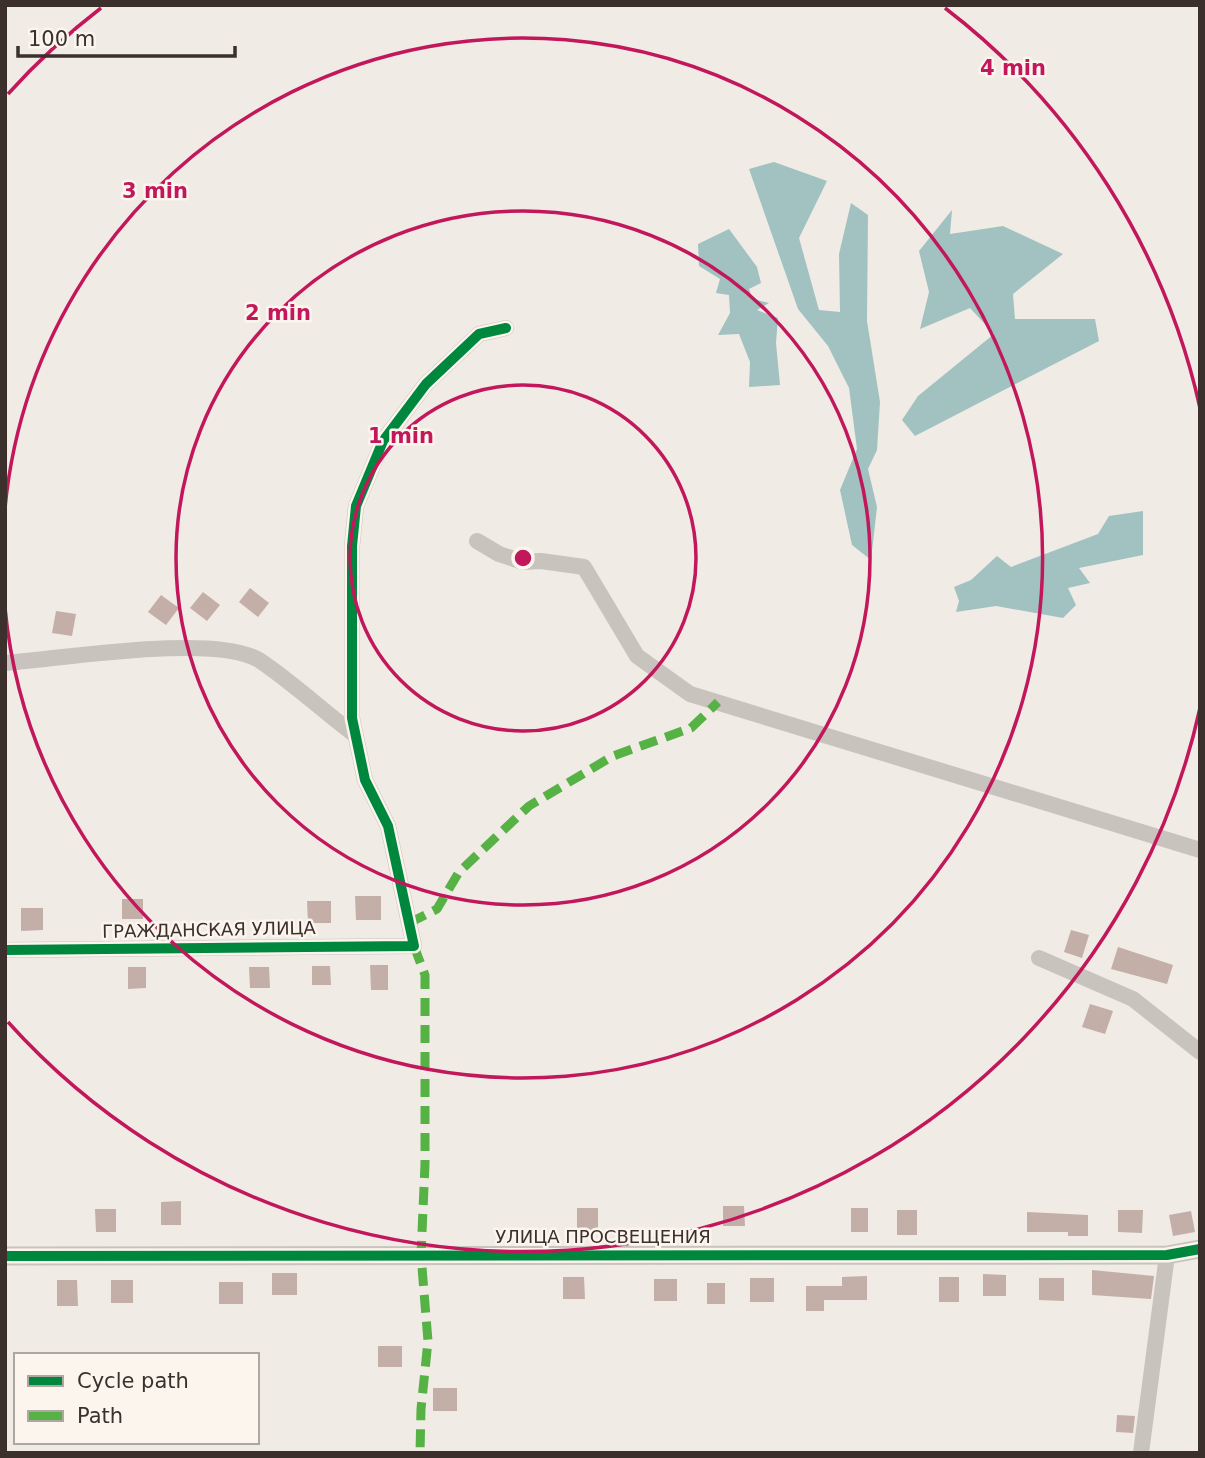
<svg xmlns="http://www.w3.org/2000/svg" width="1205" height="1458" font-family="'DejaVu Sans',sans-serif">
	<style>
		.water { fill: #a1c2c1 }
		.building { fill: #c3afa7 }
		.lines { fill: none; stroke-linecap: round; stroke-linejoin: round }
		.minor { stroke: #c9c3be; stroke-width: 16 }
		.tertiary { stroke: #c9c3be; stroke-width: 19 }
		.quiet { stroke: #57b246; stroke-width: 9; stroke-dasharray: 18 9; stroke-linecap: butt }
		.cycleway-casing { stroke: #fbf5ee; stroke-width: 15 }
		.cycleway { stroke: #00873e; stroke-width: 10 }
		.ring { fill: none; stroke: #c2185b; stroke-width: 3.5 }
		.labels { text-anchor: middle; stroke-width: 5; stroke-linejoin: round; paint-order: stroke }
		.street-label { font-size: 18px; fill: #3b302b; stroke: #fbf5ee }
		.centre { fill: #c2185b; stroke: #fbf5ee; stroke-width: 3.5 }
		.ring-label { font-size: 21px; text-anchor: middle; font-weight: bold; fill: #c2185b; stroke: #fbf5ee; stroke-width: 5; stroke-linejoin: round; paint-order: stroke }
	</style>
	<rect width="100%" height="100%" fill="#f0ebe5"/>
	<path class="water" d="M774 162 827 181 799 238 819 310 840 312 839 254 851 203 868 215 867 321 880 402 877 450 868 469 877 507 871 560 852 545 840 490 857 449 849 388 828 346 798 309 749 169Z
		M952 210 950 234 1003 226 1063 254 1013 294 1015 319H1095L1099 341 915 436 902 420 918 396 994 334 970 308 920 329 929 292 919 251Z
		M729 229 757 267 761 283 749 289 753 299 769 303 757 310 778 318 776 343 780 385 749 387 750 362 739 334 718 335 730 313 729 295 716 293 720 279 699 266 698 244Z
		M1143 511V555L1079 568 1090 583 1068 588 1076 605 1063 618 996 606 956 612 959 601 954 587 971 580 997 556 1011 567 1098 534 1109 516Z"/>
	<path class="building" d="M250 588 269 603 258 617 239 602Z
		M203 592 220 605 207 621 190 608Z
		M161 595 179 608 166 625 148 612Z
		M56 611 76 614 72 636 52 633Z
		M355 896H381V920H356Z
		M122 899H143V919H122Z
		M307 901H331V923H308Z
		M21 908H43V930L21 931Z
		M1071 930 1089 935 1082 958 1064 952Z
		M1118 947 1173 965 1167 984 1111 969Z
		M370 965H388V990H371Z
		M312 966H330L331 985H312Z
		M128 967H146V988L128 989Z
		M249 967H269L270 988H250Z
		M1090 1004 1113 1011 1105 1034 1082 1027Z
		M181 1201V1225H161V1202Z
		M723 1206H744L745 1226H723Z
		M577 1208H598V1231H577Z
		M851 1208H868V1232H851Z
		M95 1209H116V1232H96Z
		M897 1210H917V1235H897Z
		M1118 1210H1143L1142 1233 1118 1232Z
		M1191 1211 1195 1232 1173 1236 1169 1215Z
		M1027 1212 1088 1215V1236H1068V1232H1027Z
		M1092 1270 1154 1276 1151 1299 1092 1295Z
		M272 1273H297V1295H272Z
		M983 1274 1006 1275V1296H983Z
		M867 1276V1300H824V1311H806V1286H842V1277Z
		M563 1277H584L585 1299H563Z
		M939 1277H959V1302H939Z
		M750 1278H774V1302H750Z
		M1039 1278H1064V1301L1039 1300Z
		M654 1279H677V1301H654Z
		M57 1280H77L78 1306H57Z
		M111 1280H133V1303H111Z
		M219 1282H243V1304H219Z
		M707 1283H725V1304H707Z
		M378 1346H402V1367H378Z
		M433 1388H457V1411H433Z
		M1117 1415 1135 1416 1133 1433 1116 1432Z"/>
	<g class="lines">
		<path class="minor" d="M477 541 499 554 523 562 541 561 584 567 637 656 690 694 1200 850
			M5 663C60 659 215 633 259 660 292 682 323 711 355 735
			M5 950 414 946 388 826 365 780 352 718V546L356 506 383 441 426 384 479 334 506 328
			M1039 958 1133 999 1200 1052
			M1141 1453 1167 1255"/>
		<path class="tertiary" d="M5 1256 1167 1255 1200 1249"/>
		<path class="quiet" d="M409 923 437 909 459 872 529 806 613 756 691 728 718 702
			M414 946 425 975V1164L421 1255 428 1341 421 1409 420 1453"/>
		<g class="cycleway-casing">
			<path id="cycleway" d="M5 950 414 946 388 826 365 780 352 718V546L356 506 383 441 426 384 479 334 506 328
				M5 1256 1167 1255 1200 1249"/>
		</g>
		<use href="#cycleway" class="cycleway"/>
	</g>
	<g class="ring">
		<circle cx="523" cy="558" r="173"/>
		<circle cx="523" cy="558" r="347"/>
		<path d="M5 508A520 520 0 1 1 5 608"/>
		<path d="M1200 708A693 693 0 0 1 8 1022M8 94A693 693 0 0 1 101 8M945 8A693 693 0 0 1 1200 408"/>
	</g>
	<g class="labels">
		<g class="street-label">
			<text transform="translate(209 930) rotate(-1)" y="6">ГРАЖДАНСКАЯ УЛИЦА</text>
			<text x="603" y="1243">УЛИЦА ПРОСВЕЩЕНИЯ</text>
		</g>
	</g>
	<circle cx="523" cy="558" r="10" class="centre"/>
	<g class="ring-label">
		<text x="1013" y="75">4 min</text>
		<text x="155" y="198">3 min</text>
		<text x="278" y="320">2 min</text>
		<text x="401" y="443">1 min</text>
	</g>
	<rect width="1205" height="1458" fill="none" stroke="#3b302b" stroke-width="14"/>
	<rect x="14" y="1353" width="245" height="91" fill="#fbf5ee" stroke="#aea6a0" stroke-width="2"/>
	<rect x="28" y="1376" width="35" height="10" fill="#00873e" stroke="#aea6a0" stroke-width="2"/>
	<text x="77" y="1388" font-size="21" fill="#3b302b">Cycle path</text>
	<rect x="28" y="1411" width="35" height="10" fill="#57b246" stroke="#aea6a0" stroke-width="2"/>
	<text x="77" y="1423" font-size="21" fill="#3b302b">Path</text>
	<path d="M18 46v10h217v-10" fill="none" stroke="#3b302b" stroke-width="3.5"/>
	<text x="28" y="46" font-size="21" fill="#3b302b" stroke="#fbf5ee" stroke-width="5" paint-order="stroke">100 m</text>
</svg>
